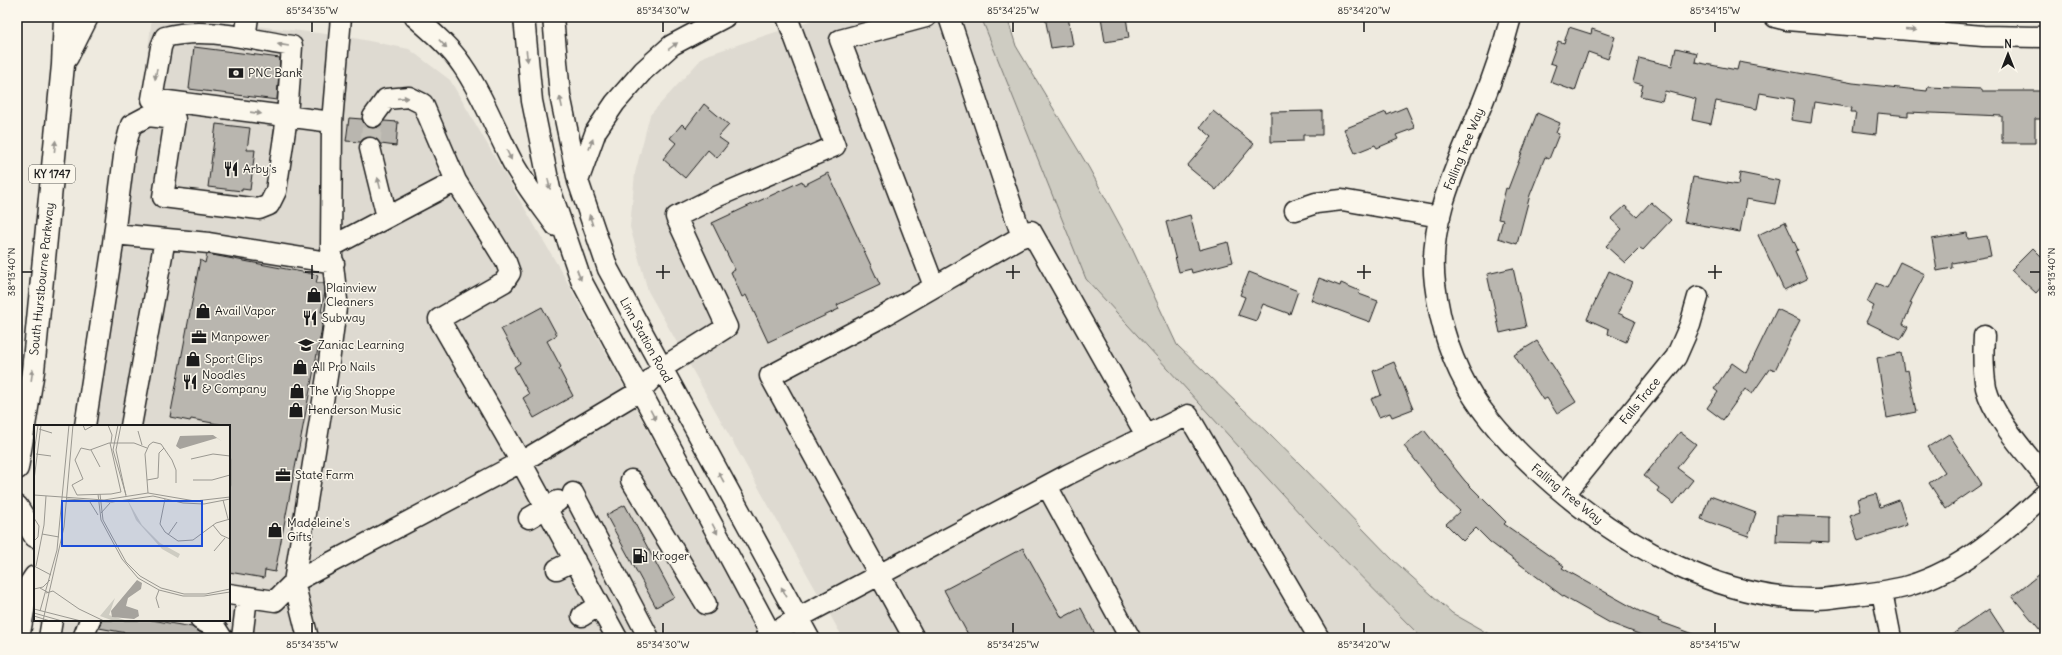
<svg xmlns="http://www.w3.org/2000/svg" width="2062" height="655" font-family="Delius,sans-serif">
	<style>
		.built { fill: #dedad1 }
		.green { fill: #ceccc2; stroke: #75746f }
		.building { fill: #b9b6af; stroke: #1c1c1c }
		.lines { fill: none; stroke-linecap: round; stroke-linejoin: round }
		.minor-tunnel { stroke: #c4c1b8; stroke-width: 20; stroke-dasharray: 20 10; stroke-linecap: butt }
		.minor-casing { stroke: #1c1c1c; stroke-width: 23 }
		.major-casing { stroke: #1c1c1c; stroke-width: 25 }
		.minor { stroke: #fbf7ec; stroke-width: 20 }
		.major { stroke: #fbf7ec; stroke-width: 22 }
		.oneway { fill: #97948e }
		.ticks { fill: none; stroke: #1c1c1c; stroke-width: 1.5 }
		.labels { text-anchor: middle; stroke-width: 3; stroke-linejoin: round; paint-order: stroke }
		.shield { fill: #fbf7ec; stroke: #5f5e5a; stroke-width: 1 }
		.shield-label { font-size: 11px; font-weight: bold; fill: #1c1c1c }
		.poi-label { font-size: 12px; fill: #1c1c1c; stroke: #fbf7ec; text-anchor: start }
		.street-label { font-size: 12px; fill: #1c1c1c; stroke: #fbf7ec }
		.inset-road { fill: none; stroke: #9a9891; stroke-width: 1 }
		.view { fill: #1d4ed8; fill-opacity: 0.15; stroke: #1d4ed8; stroke-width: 2 }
		.inset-edge { fill: none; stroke: #1c1c1c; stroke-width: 2 }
		.neatline { fill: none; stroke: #1c1c1c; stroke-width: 1.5 }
		.ticks-label { font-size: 10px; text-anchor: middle; fill: #1c1c1c }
	</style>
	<rect width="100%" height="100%" fill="#eeeadf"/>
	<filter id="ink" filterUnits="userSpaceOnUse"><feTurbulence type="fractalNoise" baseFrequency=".025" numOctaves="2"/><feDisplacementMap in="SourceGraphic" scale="8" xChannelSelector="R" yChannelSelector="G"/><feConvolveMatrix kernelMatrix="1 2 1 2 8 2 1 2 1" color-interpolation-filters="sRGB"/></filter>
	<g filter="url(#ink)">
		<path class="built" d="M152 17H176L344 36 409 49 450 80 564 276 760 638H55L58 620H229V426H91L128 212Z
			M821 17H981L1086 279 1312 527 1422 638H843L648 291 630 227 635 173 650 115 704 56Z"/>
		<path class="green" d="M981 17H1007L1016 46 1089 168 1128 240 1177 345 1302 466 1392 559 1452 613 1496 638H1422L1312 527 1086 279Z"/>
		<path class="building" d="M1045 17H1068L1073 45 1051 48Z
			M1101 17H1126L1129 38 1105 42Z
			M1569 27 1591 34 1592 29 1615 37 1608 59 1588 52 1575 91 1550 82 1556 65 1550 63 1558 41 1564 43Z
			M194 47 280 58 277 100 189 89Z
			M1676 48 1697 53 1695 62 1737 70 1739 62 1853 83 1927 91 1928 87 1982 89V91H2045V119H2035V143H2002V116L1908 112V116L1878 113 1876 134 1853 131 1856 112H1851L1852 108 1814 102 1811 123 1791 120 1794 99 1760 93 1757 109 1716 101 1711 124 1692 120 1696 99 1665 91 1662 101 1640 96 1643 85 1633 82 1639 58 1672 66Z
			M704 104 729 125 718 137 728 144 717 158 708 150 685 178 663 159 676 143 670 138 682 124 686 128Z
			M1406 107 1415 128 1396 135 1398 139 1377 148 1375 145 1355 153 1344 129 1386 112 1387 115Z
			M1213 111 1254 144 1216 190 1187 166 1212 137 1200 127Z
			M1322 111V135H1303V141L1271 142V112Z
			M1537 113 1560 123 1556 133 1559 134 1549 159 1545 157 1530 195 1517 244 1498 238 1503 220 1498 219 1506 188 1508 189Z
			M349 118 362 119 366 126 372 128 378 127 384 121 398 122 396 146 381 144 373 137H367L360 142 346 141Z
			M216 124 250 128 247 150H255L250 190 242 189V191L208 187Z
			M828 173 880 285 837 305 839 309 768 342 746 295 742 297 731 272 735 270 712 223 802 181 804 185Z
			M1740 173 1780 181 1775 204 1746 199 1740 232 1684 222 1693 177 1738 185Z
			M1651 202 1671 220 1643 250 1640 248 1625 263 1606 246 1622 229 1611 219 1625 206 1637 217Z
			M1190 215 1199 250 1228 242 1233 262 1192 273 1191 269 1179 272 1166 222Z
			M1785 222 1798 250 1795 251 1807 279 1784 290 1758 235Z
			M1967 233 1968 239 1987 236 1991 256 1952 263V268L1937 271 1932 239Z
			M2033 248 2045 260V283L2036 293 2011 270Z
			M207 254 318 275 316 283H324L325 292 321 312H324L321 333 275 572 265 570 264 578 229 572V426L191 419 190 421 170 417 200 260 205 263Z
			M1900 262 1925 274 1910 303 1912 304 1903 324 1908 327 1901 339 1866 322 1874 306 1867 302 1876 283 1887 288Z
			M1513 268 1526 327 1500 333 1487 274Z
			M1609 271 1632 282 1618 313 1635 321 1626 342 1608 334 1609 329 1587 319Z
			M1249 272 1298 291 1290 314 1263 304 1256 321 1238 315 1245 297 1240 295Z
			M1319 278 1340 286 1341 283 1360 291 1359 294 1378 301 1370 322 1311 300Z
			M542 307 557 335 547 341 561 367 559 369 573 396 534 418 523 398 529 394 514 367 520 363 501 329Z
			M1777 309 1800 320 1775 370 1770 368 1752 394 1745 389 1723 420 1707 408 1718 392 1714 389 1732 363 1746 373Z
			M1537 341 1576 402 1557 414 1547 398 1543 400 1514 355Z
			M1901 353 1904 371 1908 370 1916 412 1887 418 1877 358Z
			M1394 362 1413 409 1392 417 1390 413 1379 417 1371 399 1381 395 1373 371Z
			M1424 430 1465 481 1506 522 1504 524 1564 566 1562 568 1639 611 1659 619 1658 621 1699 636 1698 638H1649L1610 623 1564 597 1490 542 1476 528 1463 541 1446 524 1460 511 1442 494 1404 446Z
			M1680 432 1696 444 1677 468 1693 480 1674 504 1657 491 1659 488 1644 476Z
			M1949 434 1982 484 1946 509 1929 483 1945 472 1928 447Z
			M1876 494 1880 507 1899 500 1907 525 1858 541 1850 515 1861 511 1858 499Z
			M1710 496 1756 513 1748 536 1701 519Z
			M625 505 674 597 656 607 606 515Z
			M1777 515 1829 517V542L1811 541V543L1776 542Z
			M1023 548 1062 618 1081 608 1097 638H970L944 590Z
			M2045 570V636L2012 596Z
			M1989 609 2004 632 1995 638H1947Z
			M101 620H152L192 627 208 638H131L132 634 99 628Z"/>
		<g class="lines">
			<path class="minor-tunnel" d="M370 148 373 117"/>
			<g class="minor-casing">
				<path id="minor" d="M415 17C431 31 450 47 462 65 483 95 496 131 513 163 525 185 541 205 556 226
					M524 17 532 101 550 189 581 280 773 638
					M553 17 560 95 578 181 608 269 809 638
					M926 17 840 40 934 286
					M949 17 1022 237
					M1511 17C1503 47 1494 75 1482 104 1459 161 1427 220 1435 284 1446 377 1487 426 1555 486 1624 546 1723 601 1817 599 1829 599 1842 596 1855 595 1872 593 1890 591 1908 586 1962 570 2004 532 2045 494
					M1775 17 1787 20 1983 36 2045 37
					M245 38 248 17
					M373 117 386 99 409 97 423 104 456 181
					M370 148 387 217
					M578 181 596 131 615 103 643 71 672 45 725 17
					M1295 210 1316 203 1342 200 1440 217
					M114 234 209 243 334 263
					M331 247 332 122 341 17
					M1984 336C1983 354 1983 371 1986 388 1993 417 2027 454 2045 477
					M85 426 112 251 125 148 131 125 148 116 175 119 163 197 259 209 269 205 276 191 287 117 292 46C252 40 206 26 165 37L161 47 152 99 332 122
					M131 426 165 239
					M631 480 706 604
					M1047 486 1130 638
					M573 493 649 638
					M1565 494 1676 357 1690 325 1698 297
					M529 518 558 501
					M557 569 575 560
					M1882 592 1891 638
					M229 594 275 601 294 582 521 462 640 391 662 368 727 327 676 217 716 197 835 146 787 17
					M582 616 599 605
					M201 620 215 627 222 638
					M49 638 52 620
					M83 638 90 620
					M242 638 247 597
					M308 638 294 582 328 370 337 300 331 247 456 181 506 262 510 273 504 282 439 319 521 462 617 638
					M766 638 798 618 1067 475 1188 415 1319 638
					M914 638 770 376 882 317 1031 231 1146 435"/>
			</g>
			<g class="major-casing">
				<path id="major" d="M67 57 87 17
					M17 468 33 371 63 65 65 17
					M17 507 35 536
					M18 638 27 589 35 577"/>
			</g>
			<use href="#minor" class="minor"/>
			<use href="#major" class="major"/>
		</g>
		<defs><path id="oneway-solid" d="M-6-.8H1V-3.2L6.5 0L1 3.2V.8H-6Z"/></defs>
		<g class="oneway">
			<use href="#oneway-solid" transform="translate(1911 30) rotate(5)"/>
			<use href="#oneway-solid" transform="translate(443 44) rotate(47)"/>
			<use href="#oneway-solid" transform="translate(283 45) rotate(-171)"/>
			<use href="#oneway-solid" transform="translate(673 46) rotate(-36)"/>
			<use href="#oneway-solid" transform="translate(527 56) rotate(83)"/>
			<use href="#oneway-solid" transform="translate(156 74) rotate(100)"/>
			<use href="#oneway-solid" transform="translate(403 98) rotate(-5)"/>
			<use href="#oneway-solid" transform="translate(561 102) rotate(-102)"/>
			<use href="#oneway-solid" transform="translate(256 113) rotate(8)"/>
			<use href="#oneway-solid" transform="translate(591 144) rotate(-70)"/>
			<use href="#oneway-solid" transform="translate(55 146) rotate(-84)"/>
			<use href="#oneway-solid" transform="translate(509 155) rotate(64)"/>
			<use href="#oneway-solid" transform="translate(379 183) rotate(-104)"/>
			<use href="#oneway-solid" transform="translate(549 184) rotate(78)"/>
			<use href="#oneway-solid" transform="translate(591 220) rotate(-108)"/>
			<use href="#oneway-solid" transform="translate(579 275) rotate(69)"/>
			<use href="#oneway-solid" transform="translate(32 375) rotate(-82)"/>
			<use href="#oneway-solid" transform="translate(653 415) rotate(62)"/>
			<use href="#oneway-solid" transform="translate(721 477) rotate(-119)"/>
			<use href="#oneway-solid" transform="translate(715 529) rotate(62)"/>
			<use href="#oneway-solid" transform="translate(784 592) rotate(-119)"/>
		</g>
	</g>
	<path class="ticks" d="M312 22V32M663 22V32M1013 22V32M1364 22V32M1715 22V32M312 265V279M663 265V279M1013 265V279M1364 265V279M1715 265V279M22 272H32M305 272H319M656 272H670M1006 272H1020M1357 272H1371M1708 272H1722M2030 272H2040M312 623V633M663 623V633M1013 623V633M1364 623V633M1715 623V633"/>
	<defs>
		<g id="bank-bare" transform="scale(1.2)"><path d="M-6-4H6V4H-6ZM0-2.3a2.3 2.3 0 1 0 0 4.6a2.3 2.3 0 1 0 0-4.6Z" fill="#1c1c1c" stroke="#fbf7ec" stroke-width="2.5" paint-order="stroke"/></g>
		<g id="restaurant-bare" transform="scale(1.2)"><path d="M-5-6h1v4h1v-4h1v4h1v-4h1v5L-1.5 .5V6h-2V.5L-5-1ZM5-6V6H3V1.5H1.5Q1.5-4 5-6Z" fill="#1c1c1c" stroke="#fbf7ec" stroke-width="2.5" paint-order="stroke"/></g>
		<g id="shop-bare" transform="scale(1.2)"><path d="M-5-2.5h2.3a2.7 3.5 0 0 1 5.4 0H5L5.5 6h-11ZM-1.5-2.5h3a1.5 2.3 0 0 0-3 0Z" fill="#1c1c1c" stroke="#fbf7ec" stroke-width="2.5" paint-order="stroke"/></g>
		<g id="office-bare" transform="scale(1.2)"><path d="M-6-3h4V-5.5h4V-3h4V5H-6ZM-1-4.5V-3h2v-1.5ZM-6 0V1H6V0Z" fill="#1c1c1c" stroke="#fbf7ec" stroke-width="2.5" paint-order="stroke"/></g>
		<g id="school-bare" transform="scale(1.2)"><path d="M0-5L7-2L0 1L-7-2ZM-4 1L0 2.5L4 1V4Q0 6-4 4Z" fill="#1c1c1c" stroke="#fbf7ec" stroke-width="2.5" paint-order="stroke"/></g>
		<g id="fuel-bare" transform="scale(1.2)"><path d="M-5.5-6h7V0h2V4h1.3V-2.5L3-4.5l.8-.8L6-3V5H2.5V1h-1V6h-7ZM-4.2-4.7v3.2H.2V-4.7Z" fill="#1c1c1c" stroke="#fbf7ec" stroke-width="2.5" paint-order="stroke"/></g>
	</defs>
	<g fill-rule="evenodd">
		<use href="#bank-bare" x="236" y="73"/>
		<use href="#restaurant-bare" x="231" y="169"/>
		<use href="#shop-bare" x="314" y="295"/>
		<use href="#shop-bare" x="203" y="311"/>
		<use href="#restaurant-bare" x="310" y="318"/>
		<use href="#office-bare" x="199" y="337"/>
		<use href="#school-bare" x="306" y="345"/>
		<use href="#shop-bare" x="193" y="359"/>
		<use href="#shop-bare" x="300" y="367"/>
		<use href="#restaurant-bare" x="190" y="382"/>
		<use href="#shop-bare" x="297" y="391"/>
		<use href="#shop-bare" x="296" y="410"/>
		<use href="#office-bare" x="283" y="475"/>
		<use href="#shop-bare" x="275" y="530"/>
		<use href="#fuel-bare" x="640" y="556"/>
	</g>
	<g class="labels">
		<rect class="shield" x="29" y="165" width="46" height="18" rx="3"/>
		<g class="shield-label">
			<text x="52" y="178">KY 1747</text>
		</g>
		<g class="poi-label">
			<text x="248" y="77">PNC Bank</text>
			<text x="243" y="173">Arby's</text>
			<text x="326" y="292">Plainview<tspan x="326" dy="14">Cleaners</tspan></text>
			<text x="215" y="315">Avail Vapor</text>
			<text x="322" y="322">Subway</text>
			<text x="211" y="341">Manpower</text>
			<text x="318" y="349">Zaniac Learning</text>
			<text x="205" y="363">Sport Clips</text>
			<text x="312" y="371">All Pro Nails</text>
			<text x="202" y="379">Noodles<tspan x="202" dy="14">&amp; Company</tspan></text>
			<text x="309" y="395">The Wig Shoppe</text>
			<text x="308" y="414">Henderson Music</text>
			<text x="295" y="479">State Farm</text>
			<text x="287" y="527">Madeleine's<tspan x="287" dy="14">Gifts</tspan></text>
			<text x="652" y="560">Kroger</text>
		</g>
		<g class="street-label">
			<text transform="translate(1464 149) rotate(-68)" y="4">Falling Tree Way</text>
			<text transform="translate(42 279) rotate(-84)" y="4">South Hurstbourne Parkway</text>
			<text transform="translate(646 340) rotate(61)" y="4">Linn Station Road</text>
			<text transform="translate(1640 401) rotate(-51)" y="4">Falls Trace</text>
			<text transform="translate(1567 494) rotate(39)" y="4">Falling Tree Way</text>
		</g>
	</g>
	<g transform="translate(34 425)">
		<rect width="196" height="196" fill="#eeeadf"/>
		<path d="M93 74 108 100 126 118 146 129 144 133 128 124 102 95ZM81 173 75 190 94 196H80L66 191Z" fill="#ceccc2"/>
		<path d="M179 10 189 17 183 13 146 24 142 21 146 11ZM103 155 108 158 107 164 94 173 92 181 104 185 105 191 100 194 78 192 77 186Z" fill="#a6a39d"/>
		<path class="inset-road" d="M49 0 51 5 60 0M74 0 78 10 77 18M84 0 79 25 92 70M87 0 82 25 92 71M5 4 18 8M104 6 108 20M76 18 87 67 77 69 43 70 38 60 49 54 41 35 47 23 56 25 75 18H100L113 23M57 25 66 42M0 28 4 0M2 29 17 31M157 34 179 29 196 31M0 55 7 0M113 55 124 53 125 28 130 23M159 55H178L196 50M114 68 111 29 115 20 119 17 127 19 138 35 142 45V58M64 69 67 95 88 134 104 153 125 165 149 171H170L196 167M66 69 69 95 92 137 106 151 127 163 150 169H172L196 164M0 70 70 75 114 68 161 76 196 72M33 74 78 77 119 71 149 78 170 79 196 74M131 74 126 99 131 107 144 116 159 115 182 98 196 94M189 75 194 94M56 77 64 90M67 88 76 78M0 93 5 101 4 112 0 116M179 100 187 110 196 114M8 109 25 112M134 110 143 97M180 126 191 113M0 141 17 150M2 141 10 100 12 71M6 163 15 168 9 196M0 164 9 162 16 155M12 168 19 166 45 184 70 196M15 168 30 102 39 0M125 183 122 173 125 165M0 184 47 196M6 186 23 125 35 0M0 188 28 196M0 191 16 196"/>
		<path class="view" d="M28 76H168V121H28Z"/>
		<rect width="196" height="196" class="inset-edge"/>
	</g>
	<rect width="2062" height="655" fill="none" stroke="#fbf7ec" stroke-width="44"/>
	<g transform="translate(2008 54)" stroke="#fbf7ec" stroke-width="3" paint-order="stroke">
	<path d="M0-3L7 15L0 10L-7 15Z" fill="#1c1c1c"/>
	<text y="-6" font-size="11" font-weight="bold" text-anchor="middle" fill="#1c1c1c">N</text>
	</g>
	<rect x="22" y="22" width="2018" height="611" class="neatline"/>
	<g class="ticks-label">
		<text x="312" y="14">85°34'35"W</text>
		<text x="663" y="14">85°34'30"W</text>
		<text x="1013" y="14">85°34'25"W</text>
		<text x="1364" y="14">85°34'20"W</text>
		<text x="1715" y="14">85°34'15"W</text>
		<text transform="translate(11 272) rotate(-90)" y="4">38°13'40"N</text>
		<text transform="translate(2051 272) rotate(-90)" y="4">38°13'40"N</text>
		<text x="312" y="648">85°34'35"W</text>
		<text x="663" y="648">85°34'30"W</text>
		<text x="1013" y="648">85°34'25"W</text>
		<text x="1364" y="648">85°34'20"W</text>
		<text x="1715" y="648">85°34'15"W</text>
	</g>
</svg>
